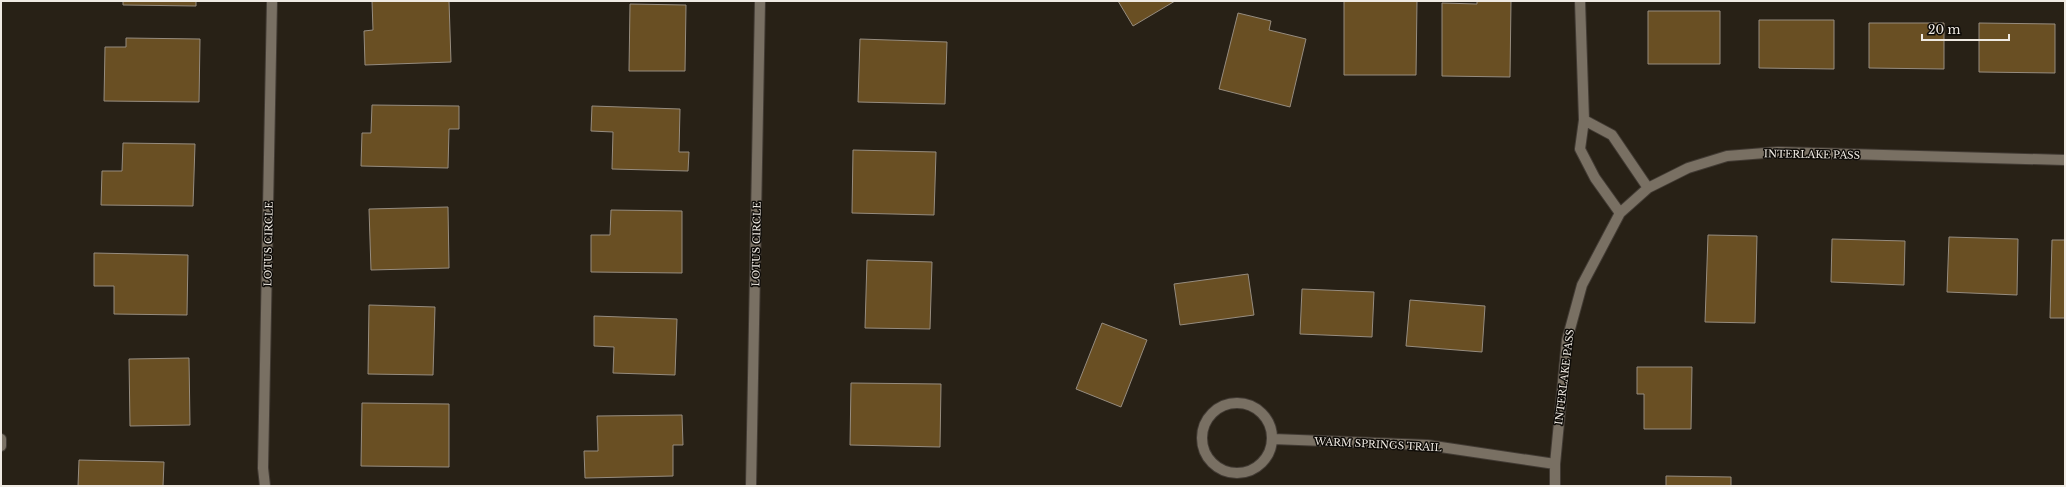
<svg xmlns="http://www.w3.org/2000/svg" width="2066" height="487" font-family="'Libre Baskerville',serif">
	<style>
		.building { fill: #694f23; stroke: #968c7f }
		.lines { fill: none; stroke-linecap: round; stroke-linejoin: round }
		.service-casing { stroke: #423b34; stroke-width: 12 }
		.minor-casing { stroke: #423b34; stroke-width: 12 }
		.service { stroke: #797063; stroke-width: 10 }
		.minor { stroke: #797063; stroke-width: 10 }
		.labels { text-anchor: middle; stroke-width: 3; stroke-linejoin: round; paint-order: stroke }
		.street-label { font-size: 10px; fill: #efeae3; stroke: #0e0b07 }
	</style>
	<rect width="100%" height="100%" fill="#282116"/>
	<path class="building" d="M123 1H196V6L123 5Z
		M372 1H449L451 62 365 65 364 31 373 30Z
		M1118 1H1175L1133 26Z
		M1344 1H1417L1416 75H1344Z
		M1477 1H1511L1510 77 1442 76V3L1477 4Z
		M630 4 686 5 685 71H629Z
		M1648 11H1720V64H1648Z
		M1238 13 1271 21 1269 30 1306 39 1290 107 1219 89Z
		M1759 20H1834V69L1759 68Z
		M1869 23H1944V69L1869 68Z
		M1979 23 2055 24V73L1979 72Z
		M126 38 200 39 199 102 104 101 105 47H126Z
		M860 39 947 42 945 104 858 102Z
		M372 105 459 106V129H449L448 168 361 166 362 133H371Z
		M592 106 680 109 679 152H689L688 171 612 169 613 132 591 131Z
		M123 143 195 144 193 206 101 205 102 171H122Z
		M853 150 936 152 934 215 852 213Z
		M448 207 449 268 371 270 369 209Z
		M611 210 682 211V273L591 272V235H610Z
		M1708 235 1757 236 1755 323 1705 322Z
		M1949 237 2018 239 2017 295 1947 292Z
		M1832 239 1905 241 1904 285 1831 282Z
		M2052 240H2065V318H2050Z
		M94 253 188 255 187 315 114 314V286H94Z
		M867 260 932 262 930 329 865 328Z
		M1248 274 1254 315 1180 325 1174 284Z
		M1302 289 1374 292 1372 337 1300 334Z
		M1410 300 1485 306 1482 352 1406 346Z
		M369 305 435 307 433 375 368 374Z
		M594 316 677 319 675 375 613 373 614 347 594 346Z
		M1102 323 1147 340 1121 407 1076 389Z
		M189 358 190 425 130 426 129 359Z
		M1637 367H1692L1691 429H1644V394H1637Z
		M851 383 941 384 940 447 850 445Z
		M362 403 449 404V467L361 466Z
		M682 415 683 445H673V476L585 478 584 451H598L597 416Z
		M79 460 164 462 163 486H78Z
		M1666 476 1731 477V486H1666Z"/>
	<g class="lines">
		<g class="service-casing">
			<path id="service" d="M1 439V446"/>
		</g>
		<g class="minor-casing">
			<path id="minor" d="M1580 1 1584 120
				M1620 213 1595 178 1580 149 1584 120 1612 135 1648 188
				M1202 438a35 35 0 1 1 70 0a35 35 0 1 1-70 0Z
				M1273 439 1427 445 1555 464
				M265 486 263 468 272 1
				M751 486 760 1
				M1555 486V464L1567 340 1582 285 1620 213 1648 188 1688 168 1727 156 1778 152 2065 160"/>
		</g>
		<use href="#service" class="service"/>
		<use href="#minor" class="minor"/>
	</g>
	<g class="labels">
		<g class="street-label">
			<text transform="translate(1812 154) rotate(1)" y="4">INTERLAKE PASS</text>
			<text transform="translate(268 244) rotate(-89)" y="4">LOTUS CIRCLE</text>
			<text transform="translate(756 244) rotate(-89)" y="4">LOTUS CIRCLE</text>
			<text transform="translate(1564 377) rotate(-83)" y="4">INTERLAKE PASS</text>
			<text transform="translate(1378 444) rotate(3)" y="4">WARM SPRINGS TRAIL</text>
		</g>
	</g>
	<rect width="2066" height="487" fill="none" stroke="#efeae3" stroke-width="4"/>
	<path d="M1922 34v6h87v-6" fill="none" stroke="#efeae3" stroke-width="2"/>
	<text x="1928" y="34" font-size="12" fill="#efeae3" stroke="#0e0b07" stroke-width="3" paint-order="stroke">20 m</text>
</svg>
